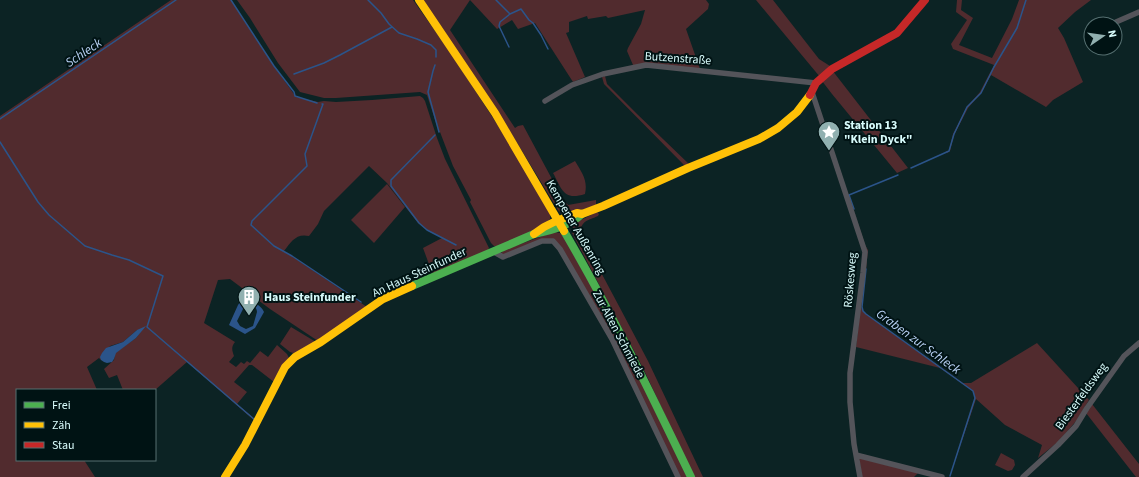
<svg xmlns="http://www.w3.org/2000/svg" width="1139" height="477" font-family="'Source Sans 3',sans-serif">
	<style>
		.green { fill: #512b2e }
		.water { fill: #2b548a; fill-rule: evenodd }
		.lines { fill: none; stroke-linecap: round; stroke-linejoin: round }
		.stream { stroke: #2b548a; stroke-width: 1.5 }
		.street { stroke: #54545a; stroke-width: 5.5 }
		.fast { stroke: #4caf50; stroke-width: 8 }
		.slow { stroke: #ffc107; stroke-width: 8 }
		.jam { stroke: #c62828; stroke-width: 8 }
		.labels { text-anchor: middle; stroke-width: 4; stroke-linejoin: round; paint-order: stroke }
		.street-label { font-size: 12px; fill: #d8fcfc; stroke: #001314 }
		.poi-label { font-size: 12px; font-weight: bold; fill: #d8fcfc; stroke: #001314; text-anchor: start }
		.water-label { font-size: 13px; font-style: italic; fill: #b9d2f5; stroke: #001314 }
	</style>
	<rect width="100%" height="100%" fill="#0c2324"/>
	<path class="green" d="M171 0H231L274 66 296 97 318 102 324 101 336 102 372 100 420 96 423 98 425 101 437 138 445 159 489 248 487 252 433 275 423 248 442 238 427 230 418 223 387 183 369 166 324 211 318 224 309 236C296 233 291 242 284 251L367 307 318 341 270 309 230 279 218 280 204 323 235 342C231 347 232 350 234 356L229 362 236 367 241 362 244 364 247 361 250 363 260 351 268 357 277 345 287 354 289 358 274 382 252 365H249L234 382 247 392 237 404 256 420 255 421 187 362 155 390H123L117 375 109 378 104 369 114 360 115 353 136 338 142 330H137L123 342 110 346 101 357V360L99 358 87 367 97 390H17V460H84L95 477H0V116Z
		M237 0H413L448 49 510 144 550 214V219L545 224 500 247 494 246 491 243 470 202 471 200 453 166 440 132H439L427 95 420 92 336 98H324L300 92 278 63 250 18Z
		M422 0H706L709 4 708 9 686 29 700 69 633 65 627 51 628 48 641 24 645 10 608 18 606 16 588 19 587 16 569 22V32L566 33 585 77 573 82 535 23 518 29 512 20 497 29 470 0 450 30 515 128 518 126 523 125 560 194 568 205 596 200V205L568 215 562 214 558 210 511 133Z
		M756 0H773L819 59 830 66 820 77Z
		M957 0H962L961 10 973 18 959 45 992 58 1012 19 1019 0H1091L1075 12 1058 28 1064 38 1083 82 1053 100 1046 107 991 75 981 93 968 108 954 135 950 151 947 153 946 151H949L953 134 967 107 980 92 994 65 953 49 951 44 967 20 956 12Z
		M832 70 908 168 897 173 832 94 822 81Z
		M605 76 607 84 637 114 690 165H684L604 84 602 77Z
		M575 161C582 173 588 180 585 194 563 201 562 189 553 173Z
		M387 184 405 207 374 243 351 220Z
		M849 195 865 245 868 250 862 307 863 311 866 314 963 383H971L1037 343 1089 400 1077 420 1058 442 1038 458 1042 445 1005 425 976 399 950 476 975 398 973 391 940 368 856 347 860 312 862 307 867 250 865 246Z
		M597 212 599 214 598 216C587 221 582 220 580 233L620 308 648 361 703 477H694L643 368 572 233 573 226 577 222Z
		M554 232 560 233 564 237 620 337 687 477H680L613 339 552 239 504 255 501 253 504 250Z
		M291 327 316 342 296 354 290 352 280 344Z
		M1092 404 1139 464V477H1136L1086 413Z
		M1001 453 1014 460 1015 465 1012 470 1008 471 995 465Z
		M859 458 918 473 914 477H862Z"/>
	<path class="water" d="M247 300C253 301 262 306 264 312L255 328 245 334 229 325 238 305 240 302ZM248 304C252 304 257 307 257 312L253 326 246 329 240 326 237 321 243 309Z
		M146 326 136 338 116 353 114 359 112 362 107 363 104 362 101 360 100 357 102 353 106 348 123 342 137 330Z"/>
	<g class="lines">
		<path class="stream" d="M231 0 274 66 294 92 295 96 317 103
			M368 0 381 13 389 24 399 33 417 39 431 45 436 50V57
			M496 0 510 14 521 9 529 20 533 23 541 35 548 49
			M509 47 499 26 500 22 510 14
			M435 65 433 71 428 92 439 132
			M294 74 324 63 340 55 392 27
			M322 104H323L305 154 307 166 252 221 251 225 274 246 292 256 361 302
			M0 119 176 0
			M435 135 391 180V186L419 223 427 230 456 245
			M0 142 38 202 49 215 85 246 112 255 129 260 163 276 147 327 255 420
			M911 168 949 151 954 134 967 107 981 93 994 67 1017 28 1026 0
			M854 209 849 195 898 175
			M866 269 862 307 863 311 866 314 973 391 975 398 950 476"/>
		<path class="street" d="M1116 22 1139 12
			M812 92 865 252 863 273 850 373V402L854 444 860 477
			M545 101 572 85 603 74 646 65 816 83
			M494 252 503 257 542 241H553L560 249 612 339 678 477
			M856 455 942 477
			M1023 477 1058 445 1076 426 1087 408 1124 356 1139 343"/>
		<path class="fast" d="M564 231C611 311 651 394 691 477
			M412 286 534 234C550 231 570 226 582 214"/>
		<path class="slow" d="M419 0 495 113 564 231
			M534 234 544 227 554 222 577 213 582 214 603 206 688 168 759 139 778 128 797 112 810 95
			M225 477 245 445 285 367 295 357 321 342 383 299 412 286"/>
		<path class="jam" d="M810 95 816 83 832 69 897 33 925 0"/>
	</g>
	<defs>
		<g id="sight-pin" transform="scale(1.15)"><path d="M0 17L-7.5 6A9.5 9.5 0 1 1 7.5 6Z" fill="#91b0b0" stroke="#001314"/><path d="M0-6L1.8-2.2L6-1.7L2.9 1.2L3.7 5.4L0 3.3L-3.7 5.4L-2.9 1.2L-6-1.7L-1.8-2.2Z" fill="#fff"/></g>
		<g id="building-pin" transform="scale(1.15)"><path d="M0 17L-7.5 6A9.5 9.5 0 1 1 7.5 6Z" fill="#91b0b0" stroke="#001314"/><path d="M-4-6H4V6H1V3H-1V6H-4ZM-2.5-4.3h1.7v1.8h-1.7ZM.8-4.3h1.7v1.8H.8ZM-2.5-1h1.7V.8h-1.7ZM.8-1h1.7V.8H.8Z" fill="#fff"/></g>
	</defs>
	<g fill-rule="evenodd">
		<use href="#sight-pin" x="829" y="132"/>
		<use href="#building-pin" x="249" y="297"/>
	</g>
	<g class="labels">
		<g class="street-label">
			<text transform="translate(678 58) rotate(4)" y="4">Butzenstraße</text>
			<text transform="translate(576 227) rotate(60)" y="4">Kempener Außenring</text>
			<text transform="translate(419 272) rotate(-25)" y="4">An Haus Steinfunder</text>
			<text transform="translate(850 280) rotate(-85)" y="4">Röskesweg</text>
			<text transform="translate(619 334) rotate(62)" y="4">Zur Alten Schmiede</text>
			<text transform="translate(1081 396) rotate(-54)" y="4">Biesterfeldsweg</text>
		</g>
		<g class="poi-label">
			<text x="844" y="129">Station 13<tspan x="844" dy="14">"Klein Dyck"</tspan></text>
			<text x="264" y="301">Haus Steinfunder</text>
		</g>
		<g class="water-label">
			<text transform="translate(83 52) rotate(-34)" y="5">Schleck</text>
			<text transform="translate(919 341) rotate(36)" y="5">Graben zur Schleck</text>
		</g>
	</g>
	<rect x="16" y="389" width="140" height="72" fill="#001314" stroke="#567071"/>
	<rect x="24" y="402" width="20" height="6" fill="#4caf50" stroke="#567071"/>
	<text x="52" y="409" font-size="12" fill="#d8fcfc">Frei</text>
	<rect x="24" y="422" width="20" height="6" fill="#ffc107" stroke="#567071"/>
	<text x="52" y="429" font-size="12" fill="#d8fcfc">Zäh</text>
	<rect x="24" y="442" width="20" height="6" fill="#c62828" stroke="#567071"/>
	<text x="52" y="449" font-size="12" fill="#d8fcfc">Stau</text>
	<g transform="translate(1103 36) rotate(77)"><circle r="19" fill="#001314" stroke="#567071"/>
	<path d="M0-3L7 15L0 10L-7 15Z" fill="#91b0b0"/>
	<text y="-6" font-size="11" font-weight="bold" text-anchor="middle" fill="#d8fcfc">N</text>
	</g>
</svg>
